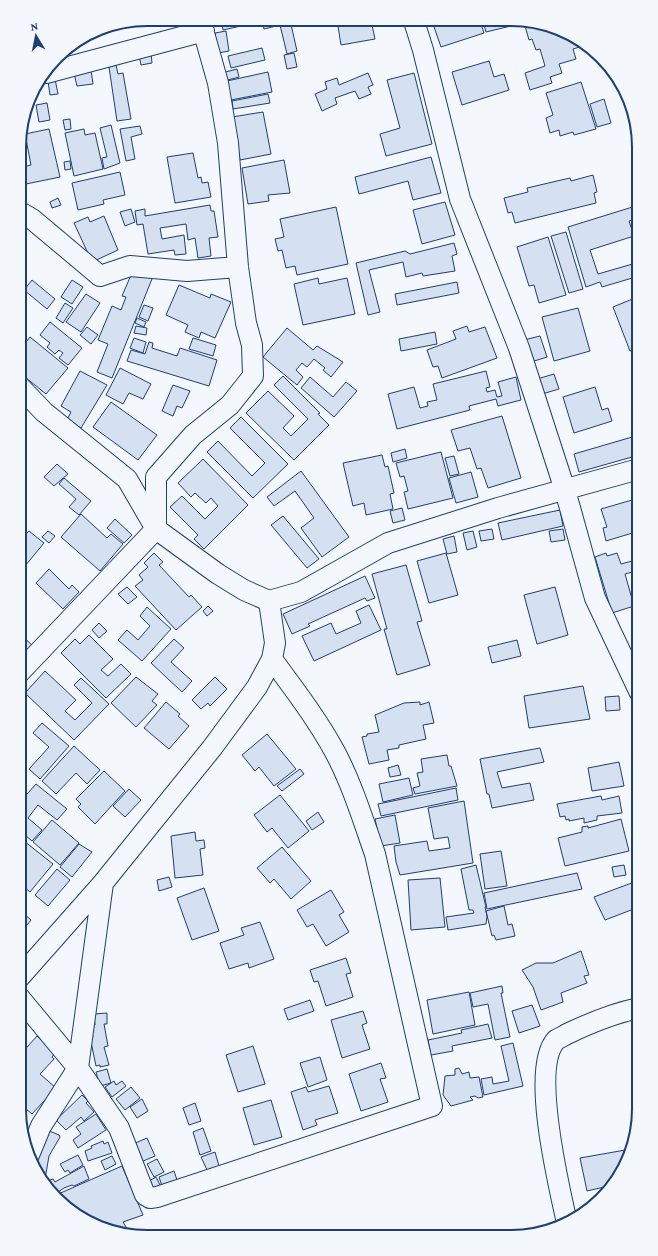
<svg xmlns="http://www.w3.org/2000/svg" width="658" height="1256" font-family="'Crimson Pro',serif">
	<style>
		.building { fill: #d5e0f0; stroke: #1d3f73 }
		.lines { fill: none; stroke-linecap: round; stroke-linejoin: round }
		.minor-casing { stroke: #1d3f73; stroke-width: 22 }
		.minor { stroke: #f4f7fb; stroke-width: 20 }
		.rim { fill: none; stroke: #1d3f73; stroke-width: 2 }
	</style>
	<rect width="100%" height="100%" fill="#f4f7fb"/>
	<path class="building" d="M221 19 259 20V22L223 30Z
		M262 20H290L297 51 287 54 280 25 264 29Z
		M337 20H371L375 39 341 45Z
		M432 21H459L461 25 473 21H480L484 33 441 47Z
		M483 21H510L511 26 486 32Z
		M131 22V27L103 32 102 28Z
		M537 22 540 29 547 27 583 46 573 49 576 59 559 64 562 73 550 77 552 83 530 90 525 73 545 66 540 49 536 50 532 39 529 40 525 26Z
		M226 31 229 51 218 53 215 33Z
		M262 48 265 60 231 68 228 56Z
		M151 53 152 63 141 65 139 55Z
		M294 53 297 67 287 69 284 55Z
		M489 61 494 77 504 74 509 90 462 105 452 72Z
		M116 65 118 74 123 73 131 119 117 121 109 67Z
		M237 69 239 77 224 81 222 73Z
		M91 70 93 84 77 86 74 73Z
		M268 72 272 92 231 100 227 81Z
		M368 73 373 85 368 87 371 94 359 99 355 91 335 98 337 104 322 111 315 94 327 89 325 82 337 78 339 85Z
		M414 73 432 144 386 156 380 134 400 128 387 80Z
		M55 79 58 94 50 95 48 81Z
		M581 82 596 129 574 135 573 132 560 136 559 130 550 133 546 118 553 115 546 93Z
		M268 94 270 103 233 109 232 101Z
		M604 99 611 123 597 127 590 104Z
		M47 103 50 120 39 122 36 105Z
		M263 112 271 154 240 160 232 117Z
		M70 119 71 129 65 130 63 120Z
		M111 125 120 163 104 169 102 158 107 157 100 128Z
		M140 126 142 134 131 137 135 159 126 161 120 129Z
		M49 129 60 177 26 184 23 167 31 165 25 134Z
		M84 129 85 135 95 133 103 169 74 176 65 133Z
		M193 153 198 178 201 177 202 183 208 182 211 197 175 203 167 157Z
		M431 157 441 193 413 200 408 181 359 194 355 177Z
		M284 160 290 193 268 195 269 201 248 204 242 168Z
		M70 161 71 169 65 170 64 162Z
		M120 172 125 195 103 200 104 204 78 210 72 183Z
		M593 175 597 192 594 193 596 203 515 223 512 212 508 213 504 198 528 192 527 188 570 178 571 181Z
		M58 198 61 205 52 208 50 202Z
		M445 202 455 235 422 244 413 210Z
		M210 205 211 211H214L218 237 209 238 211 256 198 258 195 238 188 240 186 224 160 228 162 239 184 235 186 254 175 255 174 250 148 254 143 224 137 225 135 211 145 209V216Z
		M639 205V218L629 221 634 236 590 250 598 274 636 263 639 276 602 287 600 282 586 287 568 227Z
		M336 207 348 264 297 275 295 266 286 268 282 250 278 251 275 239 284 237 280 219Z
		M131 209 135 222 125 226 120 212Z
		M104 216 118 250 92 262 74 223 88 217 90 222Z
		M566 232 583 289 569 293 551 236Z
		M548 237 566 295 539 303 534 285 529 286 517 247Z
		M454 243 457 254 452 256 455 271 423 276 422 273 406 277 403 262 369 270 380 312 368 315 356 263 405 251 410 254Z
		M20 249 26 253 20 261Z
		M154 274 112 378 97 372 108 344 98 340 112 306 121 310 126 297 122 296 131 275Z
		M318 278 319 284 347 278 355 314 303 325 294 284Z
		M32 280 55 299 47 309 24 290Z
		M72 280 83 287 72 304 61 297Z
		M457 282 459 293 397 305 395 294Z
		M179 285 210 298 211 294 231 302 215 338 201 332 199 338 185 332 188 325 166 315Z
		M86 294 100 303 81 332 66 322Z
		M635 298 639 307V348L630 351 613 307Z
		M65 303 73 308 63 323 56 318Z
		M144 305 153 308 148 321 139 317Z
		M578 308 590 351 554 361 542 317Z
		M137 318 146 322 144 327 135 323Z
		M50 322 82 348 68 365 59 358 63 353 59 350 55 354 47 347 50 343 40 335Z
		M136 326 147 328 146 335 134 333Z
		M467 326 469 332 485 327 497 358 442 378 438 366 433 367 427 350 456 339 453 331Z
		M87 327 98 335 91 344 80 335Z
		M287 328 313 350 317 346 343 362 331 377 323 370 325 368 314 359 307 367 302 363 296 370 303 377 297 385 263 357Z
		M435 332 437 344 401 351 399 339Z
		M540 336 547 357 531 362 524 340Z
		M30 337 68 368 46 394 20 373V350Z
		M134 338 146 342 143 353 130 348Z
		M193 338 216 345 213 356 189 349Z
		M149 342 153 343 152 348 177 356 180 348 217 360 209 386 127 361 131 350 145 354Z
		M120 368 151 384 143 399 129 393 123 404 106 395Z
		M80 371 107 385 81 428 67 420 71 412 61 406Z
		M486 371 490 387 486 388 487 392 495 390 497 397 502 396 498 382 516 377 521 400 498 406 496 399 469 406 470 410 397 429 388 394 414 387 420 408 428 406 427 402 437 400 433 384Z
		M639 373V393L633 375Z
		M554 374 559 389 542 394 537 379Z
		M283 376 320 413 318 414 329 425 294 460 246 413 268 391 294 416 283 428 291 436 308 419 274 385Z
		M310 377 333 397 346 382 357 391 334 417 301 388Z
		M173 385 190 391 182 408 177 406 173 416 162 411Z
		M595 387 602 410 608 408 612 421 574 433 563 397Z
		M111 402 157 435 138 460 93 427Z
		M502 416 521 478 488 488 481 468 477 469 470 448 458 451 451 430Z
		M241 417 288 464 253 498 207 452 218 441 252 476 265 463 230 428Z
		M639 435V455L579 472 574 454Z
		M405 449 407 458 393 462 391 453Z
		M441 452 453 498 408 509 404 492 408 491 404 476 400 477 396 463Z
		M382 455 385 467 388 466 394 493 390 494 393 509 366 515 364 503 353 506 343 463Z
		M454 456 459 474 450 476 445 458Z
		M203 459 248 505 204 549 194 539 198 535 170 507 182 496 205 519 218 506 211 498 206 503 195 493 191 497 178 483Z
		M57 464 68 474 54 486 44 477Z
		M301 471 349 537 322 557 301 528 314 518 295 491 274 506 267 497Z
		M471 472 478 497 456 503 449 478Z
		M64 478 91 501 79 515 69 507 76 499 59 484Z
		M639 498V531L606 541 603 528 607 527 601 509Z
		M402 508 405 520 393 523 390 511Z
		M560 510 563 526 502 540 498 523Z
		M81 514 107 538 111 534 123 544 100 571 61 537Z
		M283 516 319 559 307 568 271 525Z
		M115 519 132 535 124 543 107 528Z
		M20 527 27 533 29 531 44 543 20 572Z
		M492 529 494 539 481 541 479 531Z
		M563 529 565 540 551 542 549 531Z
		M48 531 55 536 49 543 42 537Z
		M473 531 477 547 467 550 463 533Z
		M454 536 457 552 447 554 443 539Z
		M154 553 163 562 159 565 189 597 191 595 202 607 176 630 135 586 143 580 139 575 148 567 144 563Z
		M446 553 458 595 429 603 417 561Z
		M606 553 607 556 617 553 621 564 632 561 636 571 625 574 634 606 612 613 595 557Z
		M406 565 422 621 417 622 430 665 397 675 384 629H387L372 574Z
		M49 569 69 589 72 585 79 592 63 609 36 583Z
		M365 576 375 598 367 601 365 598 308 624 310 626 292 634 283 614Z
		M127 587 137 597 128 604 118 594Z
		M555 587 568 635 537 644 524 595Z
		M369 605 381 630 314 661 302 636 331 623 336 634 361 623 356 611Z
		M208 606 213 611 207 616 203 611Z
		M147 607 171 629 142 661 118 640 127 630 138 640 150 626 140 616Z
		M99 623 107 631 99 638 92 630Z
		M20 634 32 645 19 658Z
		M89 635 113 659 101 670 108 676 121 664 131 674 106 698 61 653 75 639 80 644Z
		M174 639 184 648 171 662 192 681 182 692 151 663Z
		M517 640 521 656 492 663 488 647Z
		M45 671 76 700 65 711 75 720 92 703 74 685 81 678 109 704 74 740 25 693Z
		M136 677 158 694 152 701 157 705 136 727 111 703Z
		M215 677 227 689 210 706 208 703 201 709 192 700Z
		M583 686 590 719 529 728 524 696Z
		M619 696 620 710 606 711 605 697Z
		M166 702 180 714 178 716 189 726 169 749 144 728Z
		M420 702V705L429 702 434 723 423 725 426 739 399 745V748L387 750 389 760 369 764 362 737 367 736V734L379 732 375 715 404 703Z
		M42 723 69 746 40 779 29 769 49 747 33 733Z
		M267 734 296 769 274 786 259 767 255 771 242 755Z
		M74 746 100 770 87 784 76 773 56 794 42 781Z
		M540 748 544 762 497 772 502 788 530 783 534 800 492 808 489 794H487L480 759Z
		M447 755 449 766H451L457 786 415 794 413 788 420 786 417 773 423 772 421 759Z
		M619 762 624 786 592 791 588 768Z
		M398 765 401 775 390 777 388 768Z
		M300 769 304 774 282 791 277 786Z
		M104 771 125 791 95 824 78 807 81 804 76 799Z
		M409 778 413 795 383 802 379 784Z
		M36 784 67 809 57 820 38 805 28 818 42 830 32 841 19 830V803Z
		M456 788 458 800 381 816 378 804Z
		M129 789 141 800 125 817 113 806Z
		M280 795 309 831 288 848 272 828 267 832 254 815Z
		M601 796 602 800 619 796 622 813 597 816V820L584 823V818L569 821V819L566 820 565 816 560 817 557 804Z
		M464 801 473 863 400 875 396 862 394 846 427 841 429 851 450 848 448 837 434 839 428 808Z
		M318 812 324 822 312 830 306 821Z
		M395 815 400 843 381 846 375 819Z
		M621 819 629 851 565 866 558 838 582 832V827L588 826V828Z
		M52 820 79 843 60 865 33 842Z
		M195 832 196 841 204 840 205 848 200 849 203 875 175 878 171 836Z
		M19 837 53 864 30 892 19 883Z
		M79 844 92 852 72 877 60 867Z
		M282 847 311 881 291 899 274 879 270 883 257 868Z
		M501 851 507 886 485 889 480 854Z
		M476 865 486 907H485L487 916 486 924 448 930 446 917 474 913 473 910H469L461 869Z
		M624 865 626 875 614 877 612 867Z
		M57 869 70 880 48 906 35 895Z
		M577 873 582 889 487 909 484 893Z
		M169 877 172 887 159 891 157 880Z
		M440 878 445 927 411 930 408 880Z
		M637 881 639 907 605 920 594 897Z
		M204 888 219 931 192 940 177 898Z
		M331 890 344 912 339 915 349 932 326 946 313 924 307 927 297 910Z
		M19 896 24 901 19 906Z
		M504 906 508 925 512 924 515 936 496 940 494 935 492 936 486 911Z
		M22 912 31 920 23 930 19 927V916Z
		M260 922 274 959 249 968 248 963 229 969 220 943 244 935 241 928Z
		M581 951 589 975 584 976 587 983 561 993 563 1002 541 1010 533 987 522 970 536 963H553Z
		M346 958 351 973 346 974 353 997 326 1006 318 981 314 982 310 970Z
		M502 986 503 993H501L510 1037 495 1040 488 1004 473 1007 470 993Z
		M469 992 475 1025 433 1034 427 1000Z
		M310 1000 314 1011 288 1020 284 1009Z
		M532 1005 540 1026 519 1033 512 1011Z
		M363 1011 367 1023 362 1025 370 1049 342 1058 331 1020Z
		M107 1013V1024H104L108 1046 104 1047 109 1065 100 1067V1065L96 1066 90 1037H93L91 1026 95 1025 94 1014Z
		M488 1024 492 1038 452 1046 453 1051 431 1055 428 1040 462 1033 461 1030Z
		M19 1029 24 1033 19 1039Z
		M37 1036 55 1053 52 1057 54 1059 40 1074 56 1088 32 1114 19 1103 25 1096 19 1090V1076L23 1079 24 1077 19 1073V1056Z
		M513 1043 523 1086 484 1095 481 1079 492 1077 493 1084 509 1081 501 1046Z
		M253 1046 265 1084 238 1092 226 1055Z
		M320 1057 327 1080 308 1087 300 1063Z
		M381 1063 386 1078 380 1079 388 1102 361 1111 349 1074Z
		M459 1068 462 1074 469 1072 470 1078 479 1077 483 1097 478 1098 475 1096 470 1097 473 1100 451 1106 443 1095 445 1076 455 1075V1069Z
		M107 1069 111 1083 100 1086 96 1072Z
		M114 1081 116 1085 122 1081 126 1086 112 1097 105 1087Z
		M329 1086 338 1113 315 1120 317 1125 303 1130 291 1092 306 1087 308 1092Z
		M131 1087 140 1098 125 1110 116 1099Z
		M82 1095 88 1101 86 1103 94 1112 84 1121 81 1117 66 1130 56 1120Z
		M638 1097 639 1116 636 1117 632 1098Z
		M142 1099 148 1111 137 1118 130 1107Z
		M271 1100 282 1137 254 1145 243 1108Z
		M195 1103 201 1121 189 1125 183 1108Z
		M96 1114 106 1130 78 1148 73 1140 81 1134 76 1127Z
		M203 1128 211 1151 200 1155 193 1132Z
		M47 1130 59 1135 60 1137 49 1156 45 1179 36 1166Z
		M147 1138 155 1156 141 1162 133 1144Z
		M103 1141 104 1144 108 1142 112 1153 88 1161 85 1151 92 1148 91 1146Z
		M631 1149 629 1158 613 1185 587 1191 580 1158Z
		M215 1152 219 1166 207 1170 201 1157Z
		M78 1155 83 1165 70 1173 68 1170 65 1172 60 1164Z
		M112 1156 116 1164 105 1170 101 1161Z
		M157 1159 164 1172 154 1177 147 1164Z
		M84 1166 89 1179 74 1186 72 1185 64 1188 55 1194 47 1181 53 1179 55 1182Z
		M122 1166 143 1215 123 1222 129 1232 125 1234 91 1224 63 1205 56 1195Z
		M174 1171 177 1180 162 1186 159 1177Z
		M156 1177 161 1187 154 1191 149 1181Z"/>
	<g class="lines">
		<g class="minor-casing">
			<path id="minor" d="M414 21 423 50 460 199 519 348 565 490 595 598 639 691
				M46 73 204 31
				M20 212 32 219 100 276 130 266 187 271 238 267
				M20 387 44 412 127 479 156 529 218 574 244 590 269 601 301 592 388 543 498 508 639 469
				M19 673 156 529V477L193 435 230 405 253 376 252 345 246 323 238 267 228 143 218 83 200 19
				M19 978 103 883
				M19 997 78 1068 119 1128 145 1195 150 1198 157 1197 432 1106 375 854C363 820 352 784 335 752 317 719 294 689 272 659
				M29 1155 41 1126 78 1068 103 883 212 748 257 687 272 659 275 643 269 601
				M567 1223C559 1186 530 1068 556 1040 559 1038 564 1036 567 1034 590 1023 614 1013 639 1008"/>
		</g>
		<use href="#minor" class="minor"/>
	</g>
	<path d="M0 0H658V1256H0ZM147 26H511A121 121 0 0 1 632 147V1109A121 121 0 0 1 511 1230H147A121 121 0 0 1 26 1109V147A121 121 0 0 1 147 26Z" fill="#f4f7fb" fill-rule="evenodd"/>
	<path class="rim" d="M147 26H511A121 121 0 0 1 632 147V1109A121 121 0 0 1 511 1230H147A121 121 0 0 1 26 1109V147A121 121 0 0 1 147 26Z"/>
	<g transform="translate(36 36) rotate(350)" stroke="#f4f7fb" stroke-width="3" paint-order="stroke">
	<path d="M0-3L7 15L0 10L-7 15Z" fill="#1d3f73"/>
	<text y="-6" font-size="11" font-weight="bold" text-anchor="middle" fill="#1d3f73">N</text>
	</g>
</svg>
